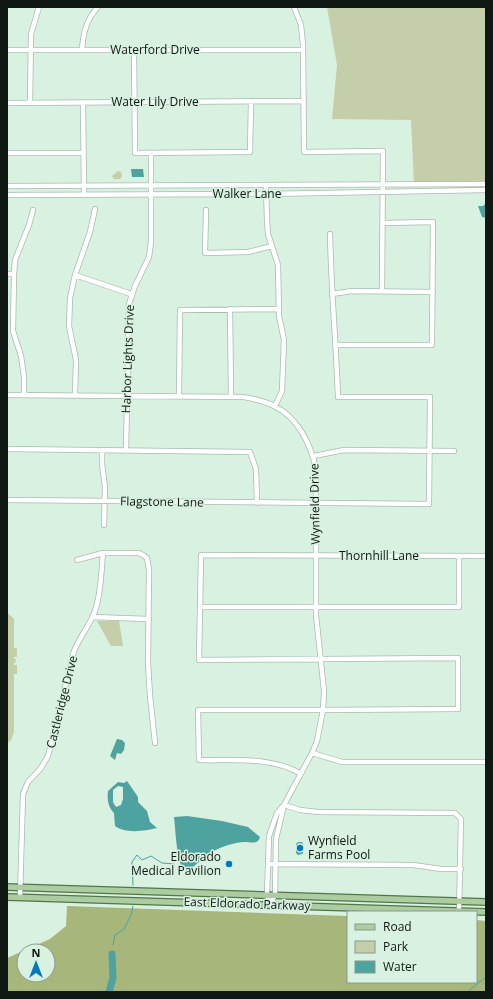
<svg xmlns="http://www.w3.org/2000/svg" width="493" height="999" font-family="'Open Sans',sans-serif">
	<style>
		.green { fill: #c4cea9 }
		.forest { fill: #a7b67a; fill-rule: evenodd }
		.water { fill: #4ea29f; fill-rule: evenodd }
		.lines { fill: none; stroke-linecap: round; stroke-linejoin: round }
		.stream { stroke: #4ea29f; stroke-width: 1 }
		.river { stroke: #4ea29f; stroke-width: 7 }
		.minor-casing { stroke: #a6bcad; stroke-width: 6 }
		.major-casing { stroke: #517746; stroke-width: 8 }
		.minor { stroke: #fff; stroke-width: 4.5 }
		.major { stroke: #accca1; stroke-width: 5.5 }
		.poi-dot { fill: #0079c2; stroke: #d9f1e1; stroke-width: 1.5 }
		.labels { text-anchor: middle; stroke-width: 3; stroke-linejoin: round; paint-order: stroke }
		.street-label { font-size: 12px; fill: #0f1712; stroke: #d9f1e1 }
		.poi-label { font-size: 12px; fill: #0f1712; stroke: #d9f1e1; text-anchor: start }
	</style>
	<rect width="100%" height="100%" fill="#d9f1e1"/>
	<path class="green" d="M327 7H486V183L414 184 411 120 332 119 337 65Z
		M118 171 121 172 122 176 120 179H114L112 176Z
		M7 612 14 619V648H17V657H14V659H16L15 663H14V665H17V674H14V732L11 740 7 744Z
		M97 621H119L123 646H111Z"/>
	<path class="forest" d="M67 906 348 916V982H476V920L486 921V992H7V958L50 939 66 926ZM24 951H48V975H24Z"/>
	<path class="water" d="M131 169H143L144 177H132Z
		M486 203V218L482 217 478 206H483Z
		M117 739 122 740 125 743 124 750 121 754 117 753 115 760 110 756Z
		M127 781 138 797V802L147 811 150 822 157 828C144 831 126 834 115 826L114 813C108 807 107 799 108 791L118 782 124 783ZM118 786 123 787V799L121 805 116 807 113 802V790Z
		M187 816 222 821 248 827 260 837C258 845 251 842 244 842 240 842 236 843 232 844 211 849 202 860 187 872L183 871C176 854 176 835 174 817Z
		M298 842H302L303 844V853L302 854 298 855 296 853V844Z"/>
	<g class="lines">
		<path class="stream" d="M133 885 132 862 137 855 142 860 151 856 162 863 174 864
			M113 945 115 935 124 929 131 915 133 906
			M467 992 486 977"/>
		<path class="river" d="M109 992 113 978 112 954"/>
		<g class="minor-casing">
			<path id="minor" d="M294 7 301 25 303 45 304 152 383 151 382 291
				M7 50H303
				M82 50C83 34 86 20 98 7
				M134 51 135 153 250 152 251 101
				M7 103 304 101
				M30 103 31 34 39 7
				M83 103 84 194
				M7 153H83
				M7 186 486 184
				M266 186 267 220 268 234 278 265 279 316 284 340 282 391 275 406
				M7 195 266 194 486 190
				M206 210 205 253 248 252 272 246
				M7 274H14
				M75 275 131 294
				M332 294 352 291 433 292
				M230 309 231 397
				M336 345H432L433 222 383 223
				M7 395 244 397C254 399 265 401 274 406 298 417 311 445 316 469V615L324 691 323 710 317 741 312 753 284 805 276 839 275 895 270 905
				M24 395V377L21 356 13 331 14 274 15 260 29 225 33 210
				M75 395 76 360 69 326 70 298 75 275 90 232 95 209
				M179 396 180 310 279 309
				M7 449 250 452 256 469 257 503
				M102 450V464L105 487 104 525
				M126 450 129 304 135 286 149 257 151 242V153
				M314 456 344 450 454 451
				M7 500 429 504 430 397H338C336 342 331 288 330 234
				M77 560 103 553H139L143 555 147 558 149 570 148 663 150 696 155 743
				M200 607H459V556
				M92 617 149 619
				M312 753 342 762H486
				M301 774C272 756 232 761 199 760L198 710H323L458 709V658L199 660 201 555 486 556
				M284 805 300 810 318 812 455 813 461 819 459 911
				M268 864 413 865 441 869H461
				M20 897 23 794 28 782 41 768 48 756 74 651C79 639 86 630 92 618 101 600 101 573 103 553
				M270 905 267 894 269 836 277 813 282 807"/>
		</g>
		<g class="major-casing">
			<path id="major" d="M7 887 486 902
				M7 897 486 912"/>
		</g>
		<use href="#minor" class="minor"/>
		<use href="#major" class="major"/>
	</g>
	<g class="poi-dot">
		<circle cx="300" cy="848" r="4"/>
		<circle cx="229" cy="864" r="4"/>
	</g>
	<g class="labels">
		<g class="street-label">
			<text x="155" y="54">Waterford Drive</text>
			<text x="155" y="106">Water Lily Drive</text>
			<text x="247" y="198">Walker Lane</text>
			<text transform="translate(128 359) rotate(-88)" y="4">Harbor Lights Drive</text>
			<text transform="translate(162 502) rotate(1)" y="4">Flagstone Lane</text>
			<text transform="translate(315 504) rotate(-91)" y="4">Wynfield Drive</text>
			<text x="379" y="560">Thornhill Lane</text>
			<text transform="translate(62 702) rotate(-76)" y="4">Castleridge Drive</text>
			<text transform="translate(247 904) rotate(2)" y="4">East Eldorado Parkway</text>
		</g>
		<g class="poi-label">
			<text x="308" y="845">Wynfield<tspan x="308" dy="14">Farms Pool</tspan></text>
			<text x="221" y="861" text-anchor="end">Eldorado<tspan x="221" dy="14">Medical Pavilion</tspan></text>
		</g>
	</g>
	<rect width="493" height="999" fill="none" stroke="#0f1712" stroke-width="16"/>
	<rect x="347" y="911" width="130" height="72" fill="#d9f1e1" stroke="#889a8e"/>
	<rect x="355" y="924" width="20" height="6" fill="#accca1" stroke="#889a8e"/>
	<text x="383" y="931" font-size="12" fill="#0f1712">Road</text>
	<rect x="355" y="941" width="20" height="12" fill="#c4cea9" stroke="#889a8e"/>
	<text x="383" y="951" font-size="12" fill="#0f1712">Park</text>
	<rect x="355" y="961" width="20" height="12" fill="#4ea29f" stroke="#889a8e"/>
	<text x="383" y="971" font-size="12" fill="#0f1712">Water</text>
	<g transform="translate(36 963)"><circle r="19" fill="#d9f1e1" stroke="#889a8e"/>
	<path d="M0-3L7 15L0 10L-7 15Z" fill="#0079c2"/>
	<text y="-6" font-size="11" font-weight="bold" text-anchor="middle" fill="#0f1712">N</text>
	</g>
</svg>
